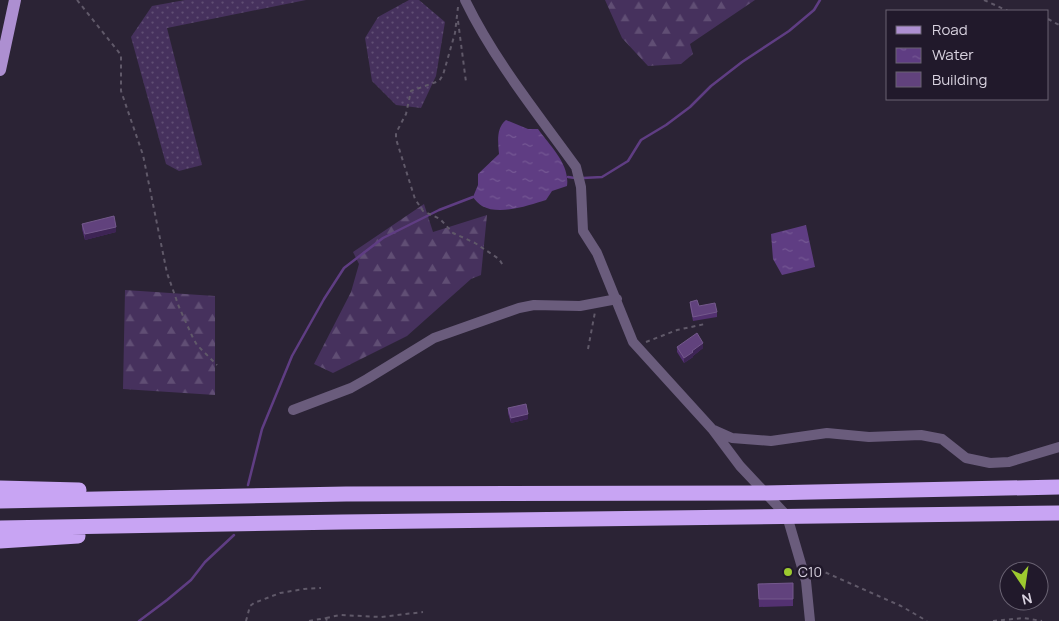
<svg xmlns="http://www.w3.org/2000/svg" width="1059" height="621" font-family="Manrope,sans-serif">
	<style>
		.grass { fill: url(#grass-dots) }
		.forest { fill: url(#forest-firs) }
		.water { fill: url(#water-ripples) }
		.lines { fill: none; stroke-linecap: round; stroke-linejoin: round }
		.stream { stroke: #5f3d83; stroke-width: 2.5 }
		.path { stroke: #605969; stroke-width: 2; stroke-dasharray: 4 4; stroke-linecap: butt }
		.street { stroke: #6a5c7c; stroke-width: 10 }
		.primary { stroke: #ad8fd1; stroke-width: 12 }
		.highway { stroke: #c8a4f3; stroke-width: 15 }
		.wall { fill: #533171 }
		.shaded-wall { fill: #3d2454 }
		.building { fill: #61427d; stroke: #74598c }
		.poi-dot { fill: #9dca2f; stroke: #21192b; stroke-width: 2 }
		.labels { text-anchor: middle; stroke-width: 5; stroke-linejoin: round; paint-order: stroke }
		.poi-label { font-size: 14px; fill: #d8d2df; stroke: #21192b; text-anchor: start }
	</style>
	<defs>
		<pattern id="grass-dots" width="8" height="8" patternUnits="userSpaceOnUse" patternTransform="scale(1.25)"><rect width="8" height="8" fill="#46315d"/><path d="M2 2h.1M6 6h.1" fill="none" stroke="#604e74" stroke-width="1.8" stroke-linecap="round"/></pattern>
		<pattern id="forest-firs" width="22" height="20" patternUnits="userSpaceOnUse" patternTransform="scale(1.25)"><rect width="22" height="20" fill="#46315d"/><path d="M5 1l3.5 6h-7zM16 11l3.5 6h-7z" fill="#604e74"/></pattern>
		<pattern id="water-ripples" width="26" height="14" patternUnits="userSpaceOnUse" patternTransform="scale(1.25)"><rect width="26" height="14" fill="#5f3d83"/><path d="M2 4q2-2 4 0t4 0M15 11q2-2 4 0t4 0" fill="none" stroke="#755894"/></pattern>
	</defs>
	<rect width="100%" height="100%" fill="#2b2335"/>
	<path class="grass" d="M185 0H306L167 28 202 165 179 171 166 164 131 37 152 6Z
		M409 0H419L445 22 436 76 421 108 396 105 372 81 365 38 378 17Z"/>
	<path class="forest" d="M605 0H755L690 44 693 54 681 64 648 66 622 38Z
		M424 204 433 232 487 215 481 275 471 279 407 336 333 373 314 364 351 292 359 264 353 252Z
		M125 290 215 296V395L123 389Z"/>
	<path class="water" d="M506 120 528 129H538C550 146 570 164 567 186L552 191 546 200C529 205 500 216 482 206 479 204 475 200 473 197L478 185V174L499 154C498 142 496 128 506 120Z
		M806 225 815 267 782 275 773 259 771 234Z"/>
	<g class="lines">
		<path class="stream" d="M568 177 575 178
			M583 178 602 177 628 161 641 140 666 125 690 107 711 86 742 62 789 31 814 10 820 0
			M248 485 262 429 292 356 324 299 344 268 383 238 439 210 473 197
			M139 621 167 600 191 580 205 562 234 535"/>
		<path class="path" d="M77 0 121 55V91L143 155 167 273 179 307 193 338 197 345 217 365
			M984 0 1008 11
			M458 7 455 33 443 75 439 81 411 91 406 114 396 133V139L415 199 423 211 440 219 453 233 475 243 499 259 504 267
			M1048 19 1059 25
			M458 21 466 82
			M646 342 677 330 705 324
			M588 349 595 312
			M811 566 901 606 927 621
			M326 618 340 615 381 617 423 612
			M246 621 250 606 254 603 280 593 304 589 321 588
			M309 621 326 618 327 621
			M993 621 1024 618 1042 621"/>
		<path class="street" d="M465 0C494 60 537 113 576 167L581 187 583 231 597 253 633 342 713 430 740 466 787 516 806 581 810 621
			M293 410 351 388 367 379 434 338 519 308 534 305 580 306 617 299
			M714 430 732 438 771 441 827 433 869 437 921 435 942 439 966 458 990 463 1009 462 1059 447"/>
		<path class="primary" d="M0 70 15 0"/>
		<path class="highway" d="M0 488 79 490
			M0 501 346 494 765 493 1059 487
			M0 528 342 522 1059 513
			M0 541 78 536"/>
	</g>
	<path class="wall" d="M82 224 116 232 85 240 82 229Z
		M690 302 699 306 717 312V317L693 321 690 306Z
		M677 347 703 348 693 356V357L684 363 677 352Z
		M508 408 528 419 511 423 508 413Z
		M793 583V606L759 607 758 584Z"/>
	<path class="shaded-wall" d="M116 227V232L85 240V234Z
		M703 343V348L693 356V357L684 363V358L692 351Z
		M528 414V419L511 423V418Z"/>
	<path class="building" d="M114 216 116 227 85 234 82 224Z
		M697 300 699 306 715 303 717 312 693 317 690 302Z
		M697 333 703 343 692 351 693 352 684 358 677 347Z
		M526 404 528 414 511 418 508 408Z
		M793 583V599H759L758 584Z"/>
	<circle class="poi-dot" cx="788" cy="572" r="5"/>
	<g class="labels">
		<g class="poi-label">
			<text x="798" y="577">C10</text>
		</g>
	</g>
	<rect x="886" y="10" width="162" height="90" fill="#21192b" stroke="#6a6373"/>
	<rect x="896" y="26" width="25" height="8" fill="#ad8fd1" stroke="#6a6373"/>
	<text x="932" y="35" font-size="15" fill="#d8d2df">Road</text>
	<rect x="896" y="48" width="25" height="15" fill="url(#water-ripples)" stroke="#6a6373"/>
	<text x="932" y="60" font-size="15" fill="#d8d2df">Water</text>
	<rect x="896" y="72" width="25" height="15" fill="#61427d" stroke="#6a6373"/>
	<text x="932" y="85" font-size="15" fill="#d8d2df">Building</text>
	<g transform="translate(1024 586) rotate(167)"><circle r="24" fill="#21192b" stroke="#6a6373"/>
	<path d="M0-4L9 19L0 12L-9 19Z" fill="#9dca2f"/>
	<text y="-8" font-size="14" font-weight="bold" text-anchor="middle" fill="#d8d2df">N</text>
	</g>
</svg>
